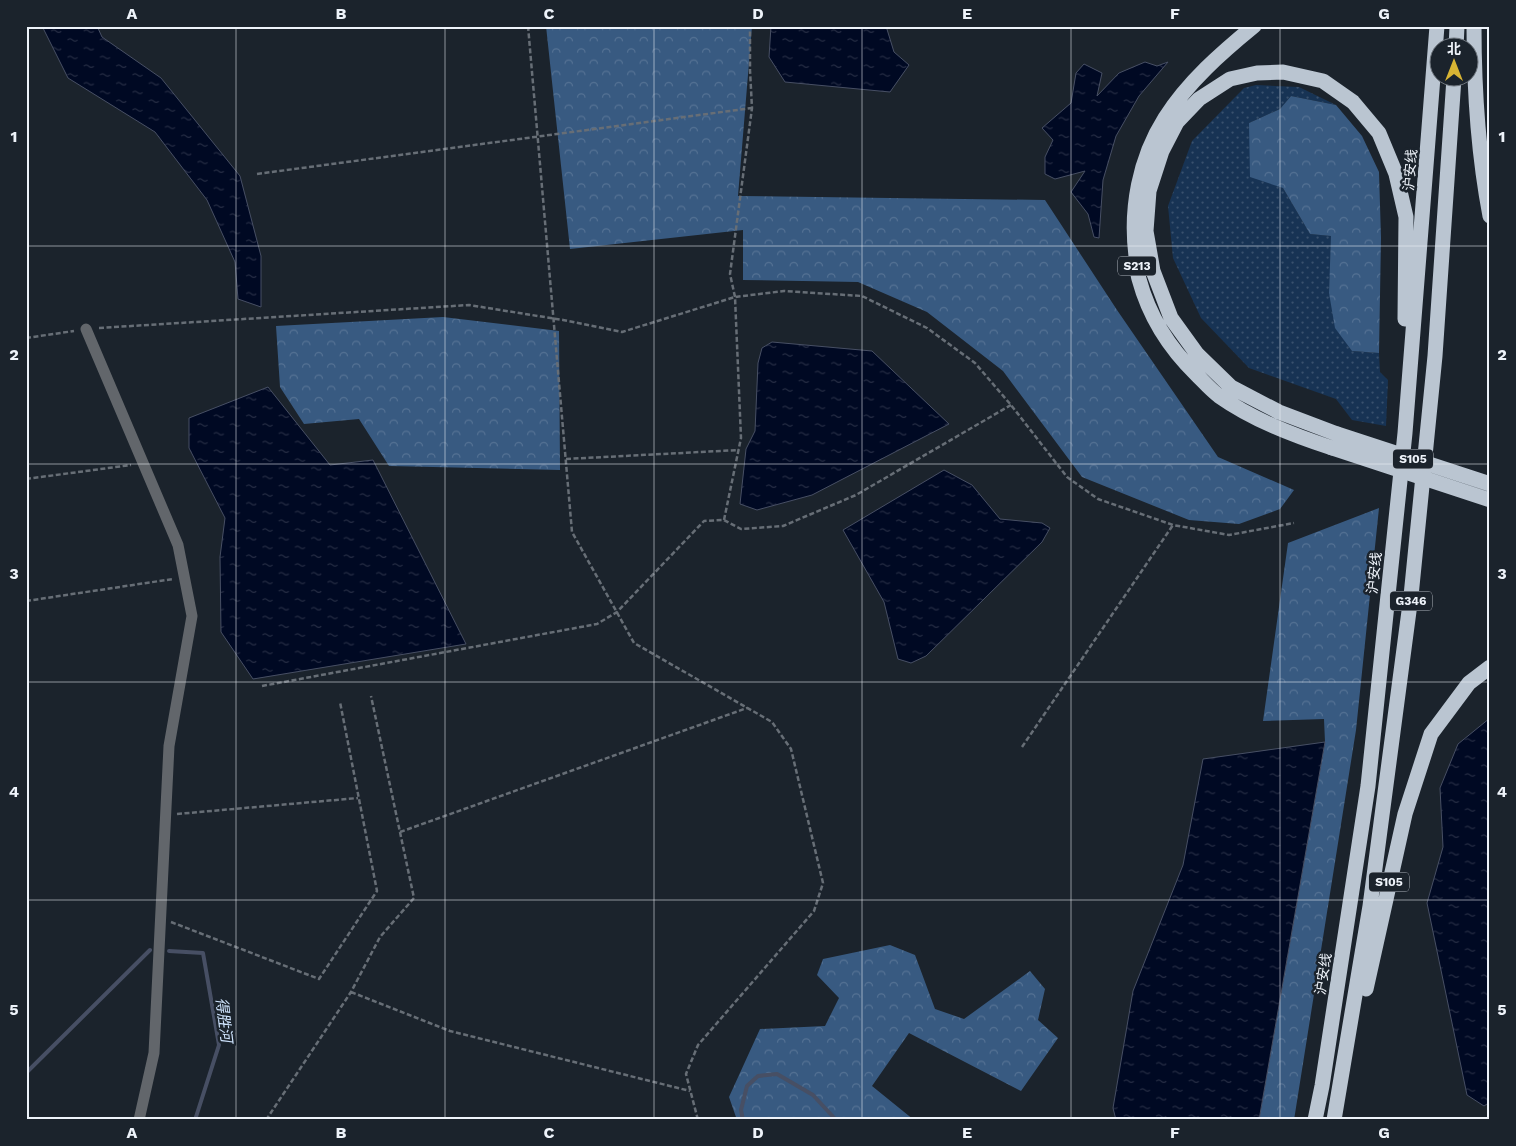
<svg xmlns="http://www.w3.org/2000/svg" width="1516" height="1146" font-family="'Work Sans','Noto Sans SC',sans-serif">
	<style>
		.grass { fill: url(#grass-dots) }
		.forest { fill: url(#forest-crowns) }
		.water { fill: url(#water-ripples); stroke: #474f64 }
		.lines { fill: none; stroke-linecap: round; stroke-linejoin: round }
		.stream { stroke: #474f64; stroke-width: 4 }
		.path { stroke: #676e76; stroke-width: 2.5; stroke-dasharray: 5 2.5; stroke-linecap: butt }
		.street { stroke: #62666b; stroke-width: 11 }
		.highway { stroke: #bac5d1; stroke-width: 15 }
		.highway-bridge { stroke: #bac5d1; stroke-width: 15 }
		.grid { fill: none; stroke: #eef3fa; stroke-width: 1; stroke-opacity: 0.55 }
		.labels { text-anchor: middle; stroke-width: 5; stroke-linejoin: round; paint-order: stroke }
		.shield { fill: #1b232c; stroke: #afb5bc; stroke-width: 1 }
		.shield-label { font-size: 12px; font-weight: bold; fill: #eef3fa }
		.street-label { font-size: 14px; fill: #eef3fa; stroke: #1b232c }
		.water-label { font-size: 15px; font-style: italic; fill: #cfe4fe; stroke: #1b232c }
		.neatline { fill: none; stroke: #eef3fa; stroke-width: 2 }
		.grid-label { font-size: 16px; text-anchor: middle; font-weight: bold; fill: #eef3fa }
	</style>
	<defs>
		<pattern id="grass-dots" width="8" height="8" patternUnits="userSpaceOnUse" patternTransform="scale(1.25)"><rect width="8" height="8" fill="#173354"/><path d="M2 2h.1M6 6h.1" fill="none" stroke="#39516e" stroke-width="1.8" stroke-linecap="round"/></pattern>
		<pattern id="forest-crowns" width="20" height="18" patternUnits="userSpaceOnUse" patternTransform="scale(1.25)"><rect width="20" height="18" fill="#385a81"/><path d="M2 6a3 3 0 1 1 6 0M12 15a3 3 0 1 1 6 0" fill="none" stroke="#557294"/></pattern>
		<pattern id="water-ripples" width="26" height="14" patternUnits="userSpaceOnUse" patternTransform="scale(1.25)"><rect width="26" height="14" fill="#000923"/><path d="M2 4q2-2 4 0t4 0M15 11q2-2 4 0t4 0" fill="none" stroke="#262d44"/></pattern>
	</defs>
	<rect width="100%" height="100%" fill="#1b232c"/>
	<path class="grass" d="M1256 85 1299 87 1336 105 1291 96 1280 109 1249 123 1283 188 1310 234 1332 236 1329 293 1352 351 1379 353 1380 372 1388 380 1386 426 1352 420 1336 399 1249 368 1201 318 1173 258 1168 206 1192 141 1244 88Z"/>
	<path class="forest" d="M546 26H752L738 196 1045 200 1117 310 1218 457 1294 490 1280 509 1239 524 1189 520 1082 477 1003 371 927 312 858 282 743 280V230L570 249Z
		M1291 96 1336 105 1362 136 1379 172 1381 238 1379 353 1352 351 1335 328 1329 293 1331 236 1310 234 1283 188 1250 177 1249 123 1280 109Z
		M443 317 559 331 560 470 389 466 359 419 304 424 280 387 276 326Z
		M1379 508 1356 730 1294 1120H1259L1325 742 1324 719 1263 721 1288 543Z
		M890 945 915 955 935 1009 964 1019 1030 971 1045 989 1038 1020 1058 1038 1021 1091 909 1033 872 1086 914 1120H737L729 1097 760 1029 825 1026 839 998 817 975 823 959Z"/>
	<path class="water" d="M42 26H97L102 37 161 78 240 176 261 256V307L238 299 235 262 207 200 155 132 68 78Z
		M771 26H886L894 52 909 65 890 92 785 82 769 57Z
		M1145 62 1157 66 1168 62 1139 96 1116 136 1103 180 1099 238 1094 237 1088 214 1071 192 1085 171 1055 179 1045 174V157L1053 140 1042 128 1071 103 1076 73 1084 64 1102 73 1097 96 1119 73Z
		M772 342 872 351 949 424 812 495 757 510 740 504 746 449 755 431 758 363 762 348Z
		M268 387 330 465 373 460 466 644 253 679 221 632 220 557 225 518 189 448V418Z
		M944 470 972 485 1000 519 1042 523 1050 528 1042 542 926 656 911 663 898 659 884 602 843 530Z
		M1490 718V1102L1484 1106 1467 1095 1427 903 1443 847 1440 788 1458 744Z
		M1325 742 1259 1120H1116L1113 1108 1133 991 1183 865 1203 759Z"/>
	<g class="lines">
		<path class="stream" d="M169 951 203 953 219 1045 195 1120
			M26 1073 150 950
			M743 1120 741 1110 747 1086 758 1076 777 1074 813 1095 836 1120"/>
		<path class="path" d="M528 26 572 532 634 643 772 722 791 749 823 883 814 911 698 1045 686 1074 698 1120
			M257 174 752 108
			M99 328 469 305 563 320 622 332 735 297 784 291 862 296 927 328 975 363 1011 405 1067 477 1098 499 1173 525 1229 535 1294 523
			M26 338 74 331
			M566 459 739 450
			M26 479 131 465
			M724 520 741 438 735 297 730 274 752 108 750 70V26
			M26 601 173 579
			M262 686 597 624 617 612 704 521 724 520 741 529 783 526 856 495 1011 405
			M1022 747 1173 525
			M177 814 358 798
			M400 832 747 708
			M171 922 319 979 377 891 340 702
			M351 992 450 1031 690 1091
			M266 1120 351 992 380 937 414 898 371 696"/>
		<path class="street" d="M86 329 178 545 192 616 169 746 154 1053 139 1120"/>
		<path class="highway" d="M1254 26C1221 53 1188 82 1165 118 1139 159 1130 209 1136 256 1137 264 1137 272 1139 279 1149 316 1170 349 1197 375 1204 382 1211 390 1219 396 1253 420 1293 435 1332 448
			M1474 26C1474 90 1478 153 1490 216
			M1456 48 1457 26
			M1337 434 1279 412 1231 387 1197 354 1171 318 1153 271 1146 231 1149 191 1162 151 1177 122 1199 99 1230 79 1257 73 1283 72 1323 81 1353 102 1379 133 1396 174 1406 217 1405 319
			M1366 989 1405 814 1431 734 1469 683 1490 667
			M1315 1120 1322 1086 1368 786 1405 433 1437 26
			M1334 1120 1370 906 1411 596 1435 356 1454 78"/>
		<path class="highway-bridge" d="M1337 434 1490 484
			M1332 448 1490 500"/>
	</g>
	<path class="grid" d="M236 26V1120M445 26V1120M654 26V1120M862 26V1120M1071 26V1120M1280 26V1120M26 246H1490M26 464H1490M26 682H1490M26 900H1490"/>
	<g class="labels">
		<g class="shield">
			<rect x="1118" y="256.5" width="38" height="19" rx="4"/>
			<rect x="1393" y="449.5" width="40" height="19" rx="4"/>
			<rect x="1390" y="591.5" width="42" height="19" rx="4"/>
			<rect x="1369" y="872.5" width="40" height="19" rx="4"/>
		</g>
		<g class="shield-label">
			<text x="1137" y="270">S213</text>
			<text x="1413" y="463">S105</text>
			<text x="1411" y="605">G346</text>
			<text x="1389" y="886">S105</text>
		</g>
		<g class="street-label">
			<text transform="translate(1410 170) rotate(-85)" y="5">沪安线</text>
			<text transform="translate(1374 573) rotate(-84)" y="5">沪安线</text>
			<text transform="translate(1323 974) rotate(-81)" y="5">沪安线</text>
		</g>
		<g class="water-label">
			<text transform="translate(224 1020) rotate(83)" y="5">得胜河</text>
		</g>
	</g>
	<rect width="1516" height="1146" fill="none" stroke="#1b232c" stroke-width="55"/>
	<g transform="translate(1454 62)"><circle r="24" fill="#1b232c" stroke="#6f767e"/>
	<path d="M0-4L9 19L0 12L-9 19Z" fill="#d8b434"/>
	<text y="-8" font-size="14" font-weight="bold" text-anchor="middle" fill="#eef3fa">北</text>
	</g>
	<rect x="28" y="28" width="1460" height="1090" class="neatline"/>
	<g class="grid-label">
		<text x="132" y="19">A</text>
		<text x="341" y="19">B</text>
		<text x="549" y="19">C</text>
		<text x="758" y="19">D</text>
		<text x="967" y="19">E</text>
		<text x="1175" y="19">F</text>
		<text x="1384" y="19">G</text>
		<text x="14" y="142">1</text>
		<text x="1502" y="142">1</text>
		<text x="14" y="360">2</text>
		<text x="1502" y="360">2</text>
		<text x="14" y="579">3</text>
		<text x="1502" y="579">3</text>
		<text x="14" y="797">4</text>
		<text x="1502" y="797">4</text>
		<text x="14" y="1015">5</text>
		<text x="1502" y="1015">5</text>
		<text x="132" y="1138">A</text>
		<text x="341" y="1138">B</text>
		<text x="549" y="1138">C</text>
		<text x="758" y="1138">D</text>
		<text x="967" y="1138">E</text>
		<text x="1175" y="1138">F</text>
		<text x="1384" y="1138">G</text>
	</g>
</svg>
